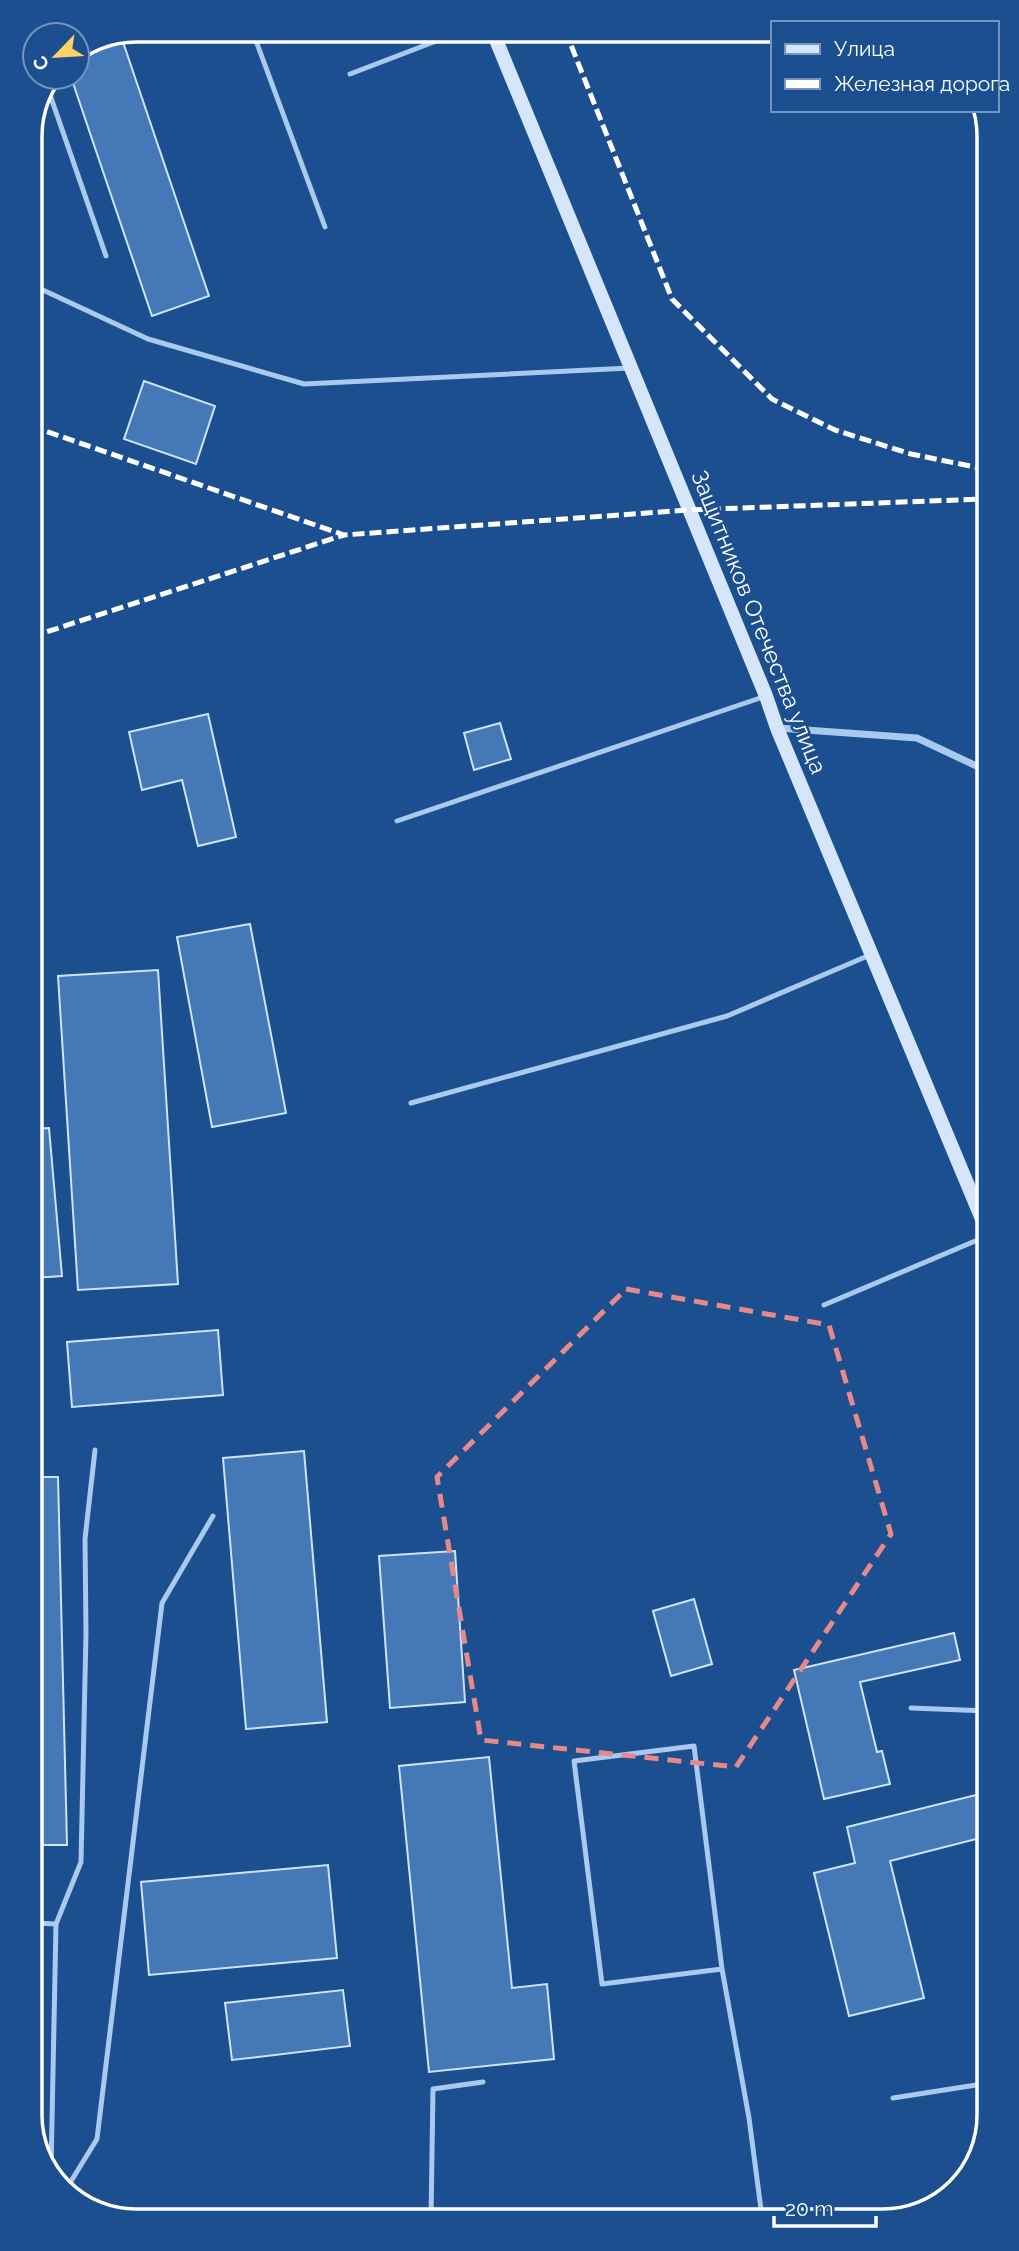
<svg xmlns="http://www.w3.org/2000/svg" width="1019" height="2251" font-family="Raleway,sans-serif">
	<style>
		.building { fill: #4478b7; stroke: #cfe3fa; stroke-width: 2 }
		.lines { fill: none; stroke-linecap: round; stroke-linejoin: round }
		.lane { stroke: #a9c9ee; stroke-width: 5 }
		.street { stroke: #a9c9ee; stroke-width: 7 }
		.secondary { stroke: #d6e6fa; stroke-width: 14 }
		.rail { stroke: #fff; stroke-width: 5; stroke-dasharray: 12 5; stroke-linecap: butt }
		.marked { fill: none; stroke: #e88989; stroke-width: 5; stroke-dasharray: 14 9; stroke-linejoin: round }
		.labels { text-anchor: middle; stroke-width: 5; stroke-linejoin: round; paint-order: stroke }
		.street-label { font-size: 23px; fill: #fff; stroke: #1b4f8f }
		.rim { fill: none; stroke: #fff; stroke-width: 3.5 }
	</style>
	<rect width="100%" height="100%" fill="#1b4f8f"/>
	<path class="building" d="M121 36 209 296 152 316 71 77H77V54Z
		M144 381 215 406 196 464 124 439Z
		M208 714 236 837 198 846 182 780 142 790 129 732Z
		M500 723 511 759 474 770 464 733Z
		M250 924 286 1113 212 1127 177 937Z
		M158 970 178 1284 78 1290 58 976Z
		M49 1128 62 1276 33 1278V1129Z
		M218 1330 223 1395 72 1407 67 1342Z
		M304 1451 327 1722 246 1729 223 1458Z
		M34 1477H58L67 1845H35Z
		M455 1551 465 1702 390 1708 379 1556Z
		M694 1599 712 1664 671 1676 653 1611Z
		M954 1633 960 1660 860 1682 877 1752 882 1751 890 1784 824 1799 794 1670Z
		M489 1757 512 1988 547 1984 554 2059 429 2072 399 1766Z
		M988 1792V1836L890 1861 924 1998 849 2016 814 1873 855 1863 847 1827Z
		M328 1865 337 1958 149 1975 141 1882Z
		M343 1990 350 2046 232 2060 225 2003Z"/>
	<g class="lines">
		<path class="lane" d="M252 30 325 227
			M350 74 465 30
			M48 89 106 256
			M30 284 148 339 304 384 630 368
			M397 821 763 697
			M411 1103 727 1016 870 955
			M824 1305 987 1236
			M911 1708 988 1711
			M35 1923 56 1924
			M722 1969 602 1984 574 1761 694 1746 722 1969 749 2118 762 2217
			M893 2098 989 2083
			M51 2171 56 1924 81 1862 86 1633 85 1539 95 1450
			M65 2191 97 2139 162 1603 213 1516
			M431 2219 433 2089 483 2082"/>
		<path class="street" d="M778 728 917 738 985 770"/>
		<path class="secondary" d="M492 30 766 696 777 728 987 1231"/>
		<path class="rail" d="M565 30 672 299 772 399 835 430 911 454 985 469
			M31 426 344 535 688 510 985 499
			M31 637 344 535"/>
	</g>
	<path class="marked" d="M626 1289 829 1325 891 1534 736 1767 481 1740 437 1477Z"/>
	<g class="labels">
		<g class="street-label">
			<text transform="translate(759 622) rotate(68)" y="8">Защитников Отечества улица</text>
		</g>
	</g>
	<path d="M0 0H1019V2251H0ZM136 42H883A94 94 0 0 1 977 136V2115A94 94 0 0 1 883 2209H136A94 94 0 0 1 42 2115V136A94 94 0 0 1 136 42Z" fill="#1b4f8f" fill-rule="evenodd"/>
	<path class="rim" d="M136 42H883A94 94 0 0 1 977 136V2115A94 94 0 0 1 883 2209H136A94 94 0 0 1 42 2115V136A94 94 0 0 1 136 42Z"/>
	<rect x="771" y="21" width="228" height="91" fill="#1b4f8f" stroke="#7695bc" stroke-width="2"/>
	<rect x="785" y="44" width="35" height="10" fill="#d6e6fa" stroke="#7695bc" stroke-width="2"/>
	<text x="834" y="56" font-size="21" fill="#ffffff">Улица</text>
	<rect x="785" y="79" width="35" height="10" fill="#ffffff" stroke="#7695bc" stroke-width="2"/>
	<text x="834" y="91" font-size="21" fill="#ffffff">Железная дорога</text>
	<g transform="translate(56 56) rotate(245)"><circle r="33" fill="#1b4f8f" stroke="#7695bc" stroke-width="2"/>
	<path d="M0-5L12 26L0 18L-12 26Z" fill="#ffd166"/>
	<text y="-10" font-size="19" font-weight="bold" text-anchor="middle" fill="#ffffff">С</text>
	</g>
	<path d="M774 2216v10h102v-10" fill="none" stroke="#ffffff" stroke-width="3.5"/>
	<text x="785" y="2216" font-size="21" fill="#ffffff" stroke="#1b4f8f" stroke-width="5" paint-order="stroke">20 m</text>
</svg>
